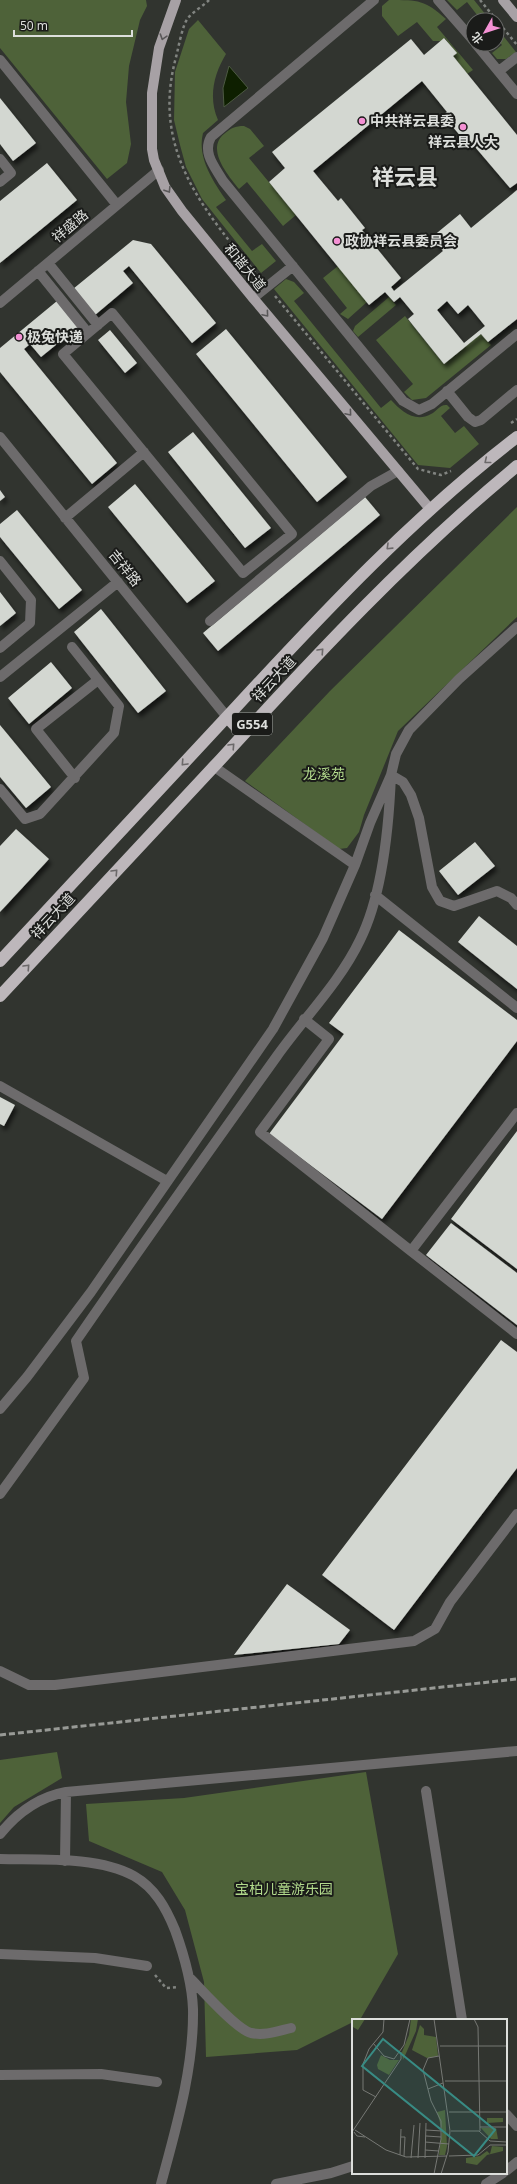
<svg xmlns="http://www.w3.org/2000/svg" width="517" height="2184" font-family="'Noto Sans','Noto Sans SC',sans-serif">
	<style>
		.green { fill: #4e6239 }
		.water { fill: #0e1f00; stroke: #4c5942 }
		.building { fill: #d3d7d1; fill-rule: evenodd; filter: url(#shadow) }
		.lines { fill: none; stroke-linecap: round; stroke-linejoin: round }
		.path { stroke: #818480; stroke-width: 2.5; stroke-dasharray: 3 3; stroke-linecap: butt }
		.minor { stroke: #6d6b6c; stroke-width: 10 }
		.major { stroke: #a7a1a5; stroke-width: 10 }
		.highway { stroke: #bdb7bb; stroke-width: 12 }
		.rail { stroke: #989a96; stroke-width: 3; stroke-dasharray: 6 3; stroke-linecap: butt }
		.oneway { stroke: #595758 }
		.oneway2 { stroke: #6c696a }
		.poi-dot { fill: #f491d4; stroke: #1a1b19; stroke-width: 1.5 }
		.labels { text-anchor: middle; stroke-width: 4; stroke-linejoin: round; paint-order: stroke }
		.shield { fill: #1a1b19; stroke: #a2a4a2; stroke-width: 1 }
		.shield-label { font-size: 13px; font-weight: bold; fill: #dddfdc }
		.poi-label { font-size: 14px; font-weight: bold; fill: #dddfdc; stroke: #1a1b19; text-anchor: start }
		.street-label { font-size: 14px; fill: #dddfdc; stroke: #1a1b19 }
		.park-label { font-size: 14px; fill: #b2da8c; stroke: #1a1b19 }
		.town-label { font-size: 22px; font-weight: bold; fill: #dddfdc; stroke: #1a1b19 }
		.inset-road { fill: none; stroke: #767874; stroke-width: 1 }
		.view { fill: #388b84; fill-opacity: 0.15; stroke: #388b84; stroke-width: 2 }
		.inset-edge { fill: none; stroke: #dddfdc; stroke-width: 2 }
	</style>
	<defs>
		<filter id="shadow"><feDropShadow dx="2.5" dy="4.5" stdDeviation="2" flood-color="#0009"/></filter>
	</defs>
	<rect width="100%" height="100%" fill="#31342f"/>
	<path class="green" d="M0 0H146L147 6 140 20 129 66 126 102 131 144 127 163 107 179 0 48Z
		M389 0C419 0 425 0 446 19L437 27 473 70 467 74 453 56 456 53 445 38 441 41H433L417 22 398 36 382 16V6Z
		M447 0H474L490 20H481L467 2 457 10Z
		M198 20 226 54C214 74 208 97 218 120L203 133C197 157 212 180 226 200L216 207 252 251 262 244 276 261 261 273 202 199 186 167 180 145 174 120 175 72 189 29Z
		M497 28 516 52 506 59H497L492 53 502 45 497 39Z
		M244 126 250 129 264 146 249 158 296 215 283 226 247 182 239 189C227 174 206 149 224 134 231 128 235 126 244 126Z
		M338 266 367 302 348 319 340 314 347 308 323 278Z
		M286 279 294 282 304 293 294 301 381 408 391 400C401 411 415 423 431 414 437 411 440 404 447 405L450 408 441 416 455 433 464 426 479 444 450 468 418 465 274 289Z
		M389 297 396 305 358 337 353 331 355 326Z
		M405 316 444 364 481 334 491 345 426 398 412 400 404 392 413 384 376 340Z
		M517 507V617L398 731 364 815 359 832 347 848 339 849 245 781 330 691Z
		M57 1752 62 1778 14 1807 0 1823V1760Z
		M366 1772 398 1954 361 2018 353 2020V2022L297 2050 206 2057 204 1982 185 1910 162 1872 89 1841 86 1804 184 1798Z"/>
	<path class="water" d="M229 66 248 88 224 107 223 88Z"/>
	<path class="building" d="M444 38 457 53 453 56 517 135V183L510 188 470 141 467 144 443 115 447 112 422 81 313 171 338 201 341 198 365 228 362 230 401 278 391 287 394 291 443 251 432 237 460 214 471 228 517 190V319L488 342 481 334 444 364 408 319 414 314 400 297 394 302 385 292 369 305 269 182 285 168 272 152 411 39 424 55ZM447 301 458 314 468 305 485 326 464 343 437 310Z
		M0 98 36 143 13 161 0 144Z
		M47 163 77 200 0 263V201Z
		M133 240 151 244 216 323 192 343 129 266 123 271 133 283 95 315 73 289Z
		M57 301 78 327 41 357 30 344 24 349 117 463 92 484 0 372V348Z
		M226 329 347 477 317 502 196 354Z
		M110 330 137 363 125 373 98 340Z
		M193 432 271 528 245 548 168 452Z
		M135 484 215 581 187 603 108 507Z
		M0 490 5 497 0 501Z
		M365 497 380 515 218 651 203 633Z
		M17 510 82 590 59 609 0 537V524Z
		M0 592 16 613 0 626Z
		M101 609 166 691 138 713 74 632Z
		M51 662 72 688 29 724 8 698Z
		M0 725 51 787 26 808 0 777Z
		M16 829 49 859 0 912V846Z
		M475 842 495 866 458 895 439 871Z
		M479 916 517 946V989L458 942Z
		M399 930 517 1020V1041L382 1219 269 1134 344 1034 329 1023Z
		M0 1097 15 1105 4 1126 0 1124Z
		M517 1131V1269L451 1219Z
		M451 1223 517 1273V1325L426 1255Z
		M501 1340 517 1352V1468L394 1630 322 1575Z
		M287 1584 350 1630 339 1644 234 1655Z"/>
	<g class="lines">
		<path class="path" d="M209 0C203 6 194 11 188 18 182 25 178 51 175 61 152 152 205 212 259 277
			M480 0 517 45
			M275 296 418 469 441 475 451 471
			M511 423 517 419
			M155 1975 166 1988 178 1987"/>
		<path class="minor" d="M374 0 211 137C202 153 215 167 223 181L403 401 419 410 432 404 517 334
			M438 0 473 40
			M476 44 517 94
			M0 60 117 205
			M499 71 517 57
			M0 159 11 173 0 182
			M48 263 98 325
			M38 271 88 333
			M253 298 293 266
			M0 303 159 170
			M112 313 292 534 243 573 63 354Z
			M447 391 468 417 475 422 481 420 517 390
			M0 437 227 717
			M65 518 144 452
			M0 561 31 600 30 623 0 648
			M210 621 371 486 398 471
			M0 677 118 582
			M213 766 355 865
			M75 778 36 729 98 680
			M0 789 25 819 40 814 114 733 119 706 72 647
			M375 895 517 1008
			M304 1019 329 1039 260 1132 411 1251
			M0 1086 167 1181
			M517 1113 411 1251 517 1334
			M0 1409 27 1377 91 1292 273 1029 323 938 355 865 370 823 391 775 396 754 409 730 459 679 517 627
			M0 1494 84 1378 76 1341C142 1245 209 1151 277 1056 304 1018 340 982 360 940 383 894 389 825 391 775L403 782 411 795 419 818 432 887 440 901 454 906 497 891 511 898 517 905
			M0 1671 29 1685H55L414 1641 435 1629 450 1602 517 1514
			M426 1791 462 2020
			M0 1834C17 1813 39 1797 66 1792L517 1751
			M0 1859C40 1860 98 1856 134 1876 155 1888 166 1908 175 1930 184 1955 192 1982 193 2009 194 2068 176 2128 161 2184
			M65 1861 66 1792
			M0 1954 95 1958 147 1966
			M189 1977C202 1990 236 2029 251 2033 265 2036 278 2031 291 2028
			M0 2075 101 2074 157 2082
			M506 2114 517 2126
			M506 2171 517 2162
			M276 2184 331 2173 353 2166
			M486 2184 503 2173"/>
		<path class="major" d="M176 0 159 48 152 93V149L154 160 165 187 182 211 253 298 430 509
			M503 0 517 17"/>
		<path class="highway" d="M227 717 243 734
			M0 961C79 876 158 791 237 706 325 611 414 516 517 437
			M0 996C74 917 147 838 221 759 315 656 409 555 517 466"/>
		<path class="rail" d="M0 1735 517 1679"/>
	</g>
	<defs><path id="oneway-chevron" d="M-2-3.5L2.5 0L-2 3.5" fill="none" stroke-width="1.6" stroke-linecap="round" stroke-linejoin="round"/></defs>
	<g class="oneway">
		<use href="#oneway-chevron" transform="translate(163 37) rotate(108)"/>
		<use href="#oneway-chevron" transform="translate(168 190) rotate(58)"/>
		<use href="#oneway-chevron" transform="translate(266 314) rotate(50)"/>
		<use href="#oneway-chevron" transform="translate(349 413) rotate(50)"/>
	</g>
	<g class="oneway2">
		<use href="#oneway-chevron" transform="translate(487 461) rotate(141)"/>
		<use href="#oneway-chevron" transform="translate(389 547) rotate(136)"/>
		<use href="#oneway-chevron" transform="translate(321 651) rotate(-47)"/>
		<use href="#oneway-chevron" transform="translate(232 746) rotate(-47)"/>
		<use href="#oneway-chevron" transform="translate(184 763) rotate(133)"/>
		<use href="#oneway-chevron" transform="translate(115 872) rotate(-47)"/>
		<use href="#oneway-chevron" transform="translate(27 967) rotate(-47)"/>
	</g>
	<g class="poi-dot">
		<circle cx="362" cy="121" r="4"/>
		<circle cx="463" cy="127" r="4"/>
		<circle cx="337" cy="241" r="4"/>
		<circle cx="19" cy="337" r="4"/>
	</g>
	<g class="labels">
		<rect class="shield" x="232" y="713" width="40" height="22" rx="3"/>
		<g class="shield-label">
			<text x="252" y="729">G554</text>
		</g>
		<g class="poi-label">
			<text x="370" y="126">中共祥云县委</text>
			<text x="463" y="147" text-anchor="middle">祥云县人大</text>
			<text x="345" y="246">政协祥云县委员会</text>
			<text x="27" y="342">极兔快递</text>
		</g>
		<g class="street-label">
			<text transform="translate(70 226) rotate(-40)" y="5">祥盛路</text>
			<text transform="translate(245 267) rotate(51)" y="5">和谐大道</text>
			<text transform="translate(125 568) rotate(51)" y="5">吉祥路</text>
			<text transform="translate(274 679) rotate(-47)" y="5">祥云大道</text>
			<text transform="translate(53 916) rotate(-47)" y="5">祥云大道</text>
		</g>
		<g class="park-label">
			<text x="324" y="779">龙溪苑</text>
			<text x="284" y="1894">宝柏儿童游乐园</text>
		</g>
		<g class="town-label">
			<text x="405" y="185">祥云县</text>
		</g>
	</g>
	<g transform="translate(352 2019)">
		<rect width="155" height="155" fill="#31342f"/>
		<path d="M1 0H13L6 11 1 8ZM59 0H66L64 12 51 41 50 33 57 16ZM68 6 72 10V16L84 18 86 37 75 39 60 31ZM29 36 38 41H47L37 56 26 50 25 46ZM93 91 95 127 93 136H87L90 111 85 93ZM135 99H151V103L135 104ZM129 109H144L146 120H139ZM140 127 151 128V132L135 136 125 146 114 144V139L128 137 135 132 138 135Z" fill="#4e6239"/>
		<path class="inset-road" d="M82 0 98 112 96 133 89 155M122 0 126 8 128 112M21 24 32 37 42 40 52 26 58 0M88 27H155M93 62H155M76 70 91 64M24 78 11 71V45L17 30 31 13 32 0M97 93H155M128 108H155M3 111 34 131 54 138 95 137M74 111 90 112M99 112H127L138 122 155 123M0 113 49 40V33M2 113 5 117 13 118M74 117 89 118M49 118H53L52 137M73 123 97 125M73 131 87 132M48 136 49 110M97 137 126 136 138 126H155M59 139 62 106M66 139 68 104M73 139 74 104M82 155 89 120V102L79 82 71 51 76 39 87 37"/>
		<path class="view" d="M31 20 143 111 122 137 10 47Z"/>
		<rect width="155" height="155" class="inset-edge"/>
	</g>
	<g transform="translate(485 32) rotate(231)"><circle r="19" fill="#1a1b19" stroke="#686967"/>
	<path d="M0-3L7 15L0 10L-7 15Z" fill="#f491d4"/>
	<text y="-6" font-size="11" font-weight="bold" text-anchor="middle" fill="#dddfdc">北</text>
	</g>
	<path d="M14 30v6h118v-6" fill="none" stroke="#dddfdc" stroke-width="2"/>
	<text x="20" y="30" font-size="12" fill="#dddfdc" stroke="#1a1b19" stroke-width="3" paint-order="stroke">50 m</text>
</svg>
